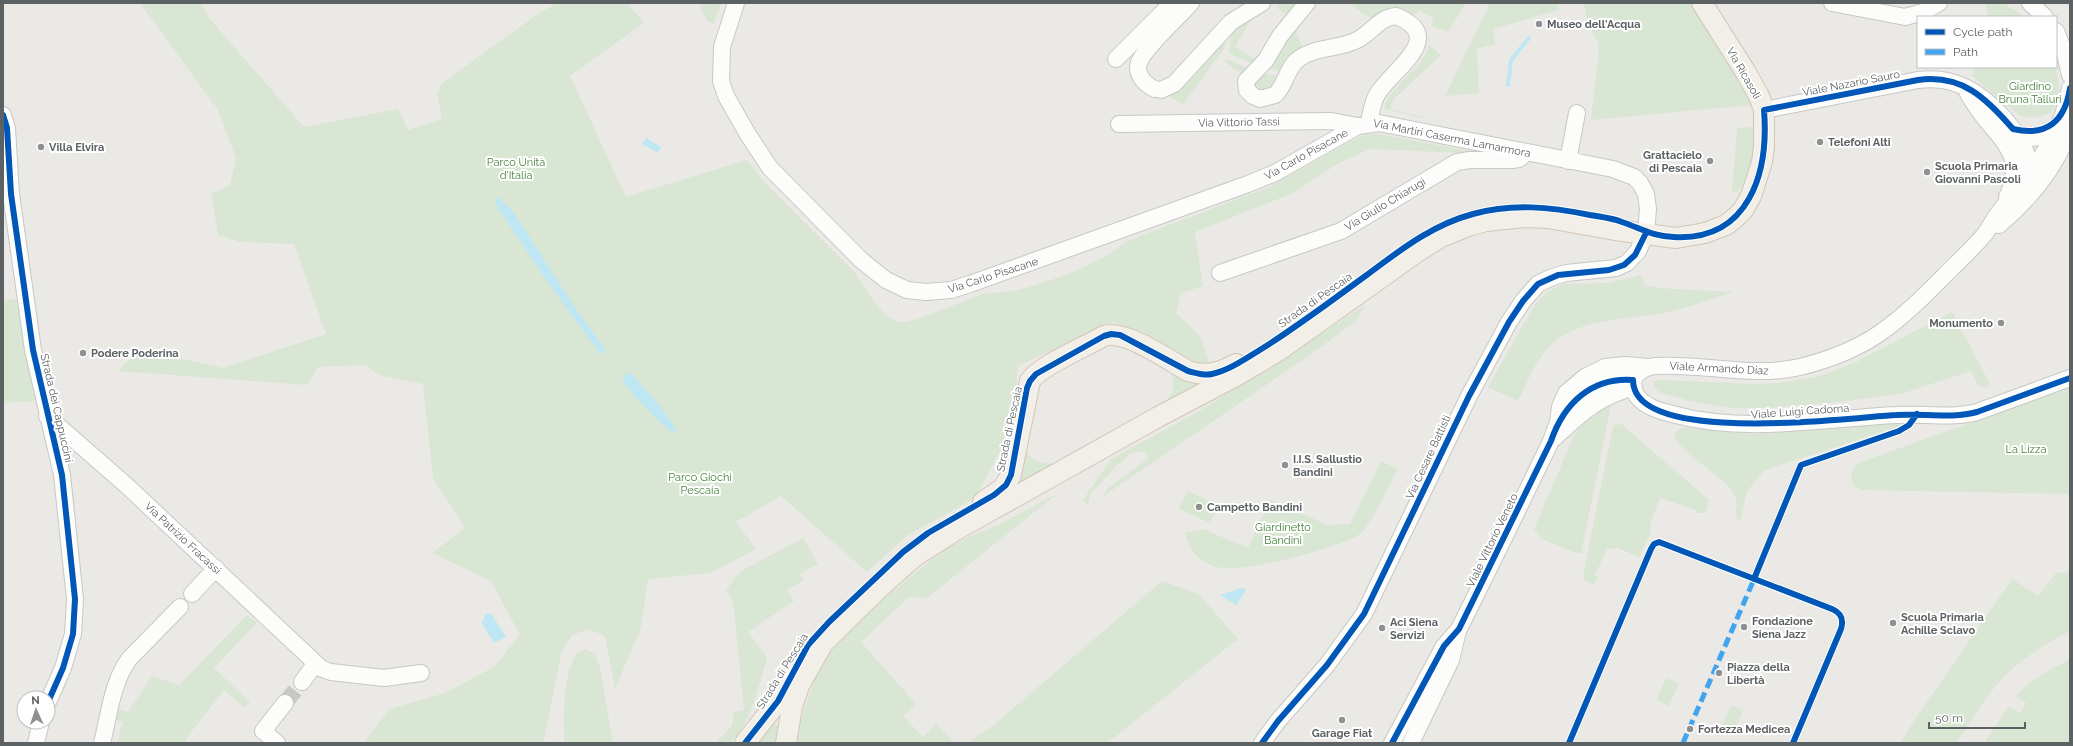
<svg xmlns="http://www.w3.org/2000/svg" width="2073" height="746" font-family="Raleway,sans-serif">
	<style>
		.green { fill: #d8e6d3 }
		.water { fill: #bee6f3 }
		.lines { fill: none; stroke-linecap: round; stroke-linejoin: round }
		.stream { stroke: #bee6f3; stroke-width: 4 }
		.minor-tunnel { stroke: #c7c7c5; stroke-width: 16; stroke-dasharray: 16 8; stroke-linecap: butt }
		.minor-casing { stroke: #c7c7c6; stroke-width: 18 }
		.major-casing { stroke: #d1c5b6; stroke-width: 22 }
		.minor { stroke: #fcfcfb; stroke-width: 16 }
		.major { stroke: #f2eee8; stroke-width: 20 }
		.quiet { stroke: #40a5ee; stroke-width: 5; stroke-dasharray: 10 5; stroke-linecap: butt }
		.cycleway-casing { stroke: #fff; stroke-width: 8 }
		.cycleway { stroke: #0057b8; stroke-width: 6 }
		.poi-dot { fill: #8e9191; stroke: #fff; stroke-width: 1.5 }
		.labels { text-anchor: middle; stroke-width: 4; stroke-linejoin: round; paint-order: stroke }
		.poi-label { font-size: 11px; font-weight: bold; fill: #5c6163; stroke: #fff; text-anchor: start }
		.street-label { font-size: 11px; fill: #5c6163; stroke: #fff }
		.park-label { font-size: 11px; fill: #46823c; stroke: #fff }
	</style>
	<rect width="100%" height="100%" fill="#ebe9e6"/>
	<path class="green" d="M140 3H201L209 18 304 127 398 109 408 130 442 119 437 94 441 84 535 16 557 3H627L644 23 570 76 626 197 747 160 765 183 856 274 874 302 886 315 896 322H905L918 319 983 294 1013 291 1033 286 1074 272 1108 255 1127 241 1269 187 1357 138 1367 134H1379L1485 154 1370 149 1339 163 1291 194 1195 232 1203 286 1181 293 1176 313 1201 337 1209 363H1195L1126 326 1113 322 1018 366 1015 407 1009 435 975 498 908 535 867 572 781 496 736 522 756 549 710 573 648 579 641 628 615 689 605 636 589 629 572 635 562 651 543 743H363L390 709 445 693 494 667 520 635 491 581 432 553 465 528 433 478 423 384 379 375 365 365 318 367 307 385 118 371 140 349 223 368 326 334 294 244 240 242 218 235 211 194 230 185 236 158 218 110Z
		M699 3H721L714 24 706 20Z
		M1281 3H1294L1300 7 1290 18 1277 8Z
		M1352 3H1466L1448 32 1432 26 1433 18 1419 10 1413 16C1396 6 1388 6 1372 19L1351 5Z
		M1490 3H1559V10L1493 29 1495 44 1477 49 1479 93 1445 96Z
		M1584 3H1693L1752 105 1591 120 1598 60V43L1588 23Z
		M1986 3H2003L2025 17H1988Z
		M1264 7 1249 23 1235 47 1258 61 1255 64 1232 55 1229 52 1232 26Z
		M1293 27 1305 52 1281 71 1264 68Z
		M1226 31 1225 47 1183 105 1166 94Z
		M1429 45 1441 55 1393 100 1390 109 1426 118V119L1385 109C1381 98 1414 71 1421 62 1425 57 1427 51 1429 45Z
		M1227 60H1229L1249 69 1243 75 1224 61Z
		M1974 67H2056C2059 84 2064 110 2042 116 2034 118 2027 118 2020 116L1972 76Z
		M1259 73 1279 76 1270 92 1259 95 1250 80Z
		M1752 127 1754 129C1755 149 1754 181 1735 192L1732 191 1737 128Z
		M1641 275 1645 285 1659 288 1733 292C1710 299 1686 309 1662 313 1626 320 1575 318 1548 348 1534 363 1527 383 1518 401L1488 387 1535 304 1547 292 1563 284 1608 283Z
		M18 299 36 394 34 401 3 403V300Z
		M1365 305 1356 321 1307 357 1102 497 1108 488 1149 458 1144 451 1129 454C1125 461 1121 461 1116 466 1112 471 1111 474 1104 478L1102 483 1091 492 1088 505 1083 500 1111 459 1194 414 1250 380Z
		M1952 312 1990 384 1986 388 1978 385 1971 371 1904 393 1840 402 1769 408H1730L1690 401 1661 393 1654 387V382L1659 380 1754 384 1779 383 1821 376 1856 362Z
		M1171 372 1205 382 1162 407C1171 396 1177 386 1171 372Z
		M2070 387V494L1861 490 1853 485C1850 474 1850 468 1861 462Z
		M1611 406 1581 553H1576L1542 539 1534 529 1575 433 1591 416Z
		M1904 422 1900 426 1765 470 1747 491 1740 521 1736 518C1736 511 1737 503 1735 496 1730 480 1685 457 1674 437L1677 430 1685 427 1720 432 1757 434Z
		M1620 423 1709 500 1705 513H1697L1696 510 1660 498 1650 524 1651 532 1639 557 1618 548 1607 549 1595 575 1598 578 1594 584 1585 581 1583 576 1613 426Z
		M1023 447C1032 461 1041 465 1057 463L1003 495Z
		M1381 461 1398 469C1390 484 1372 524 1360 534 1340 548 1246 572 1222 568 1203 565 1189 552 1185 533L1203 529 1248 548 1270 500 1328 525 1350 524Z
		M1187 491 1218 505 1210 523 1179 509Z
		M1058 493 927 598 909 597 861 642 916 704 903 716 923 737 936 724 955 743H797L802 716 816 675 831 648 855 622 945 549 969 537 1000 524Z
		M803 538 818 564 800 574 804 580 787 590 794 601 748 632 767 657C761 680 749 731 729 743H716L732 726 734 712 744 711 733 601 726 590 737 575 745 569Z
		M2070 572V631C2048 642 2027 655 2009 672 1988 691 1973 719 1957 743H1901L1909 728 2012 579 2038 596 2056 573Z
		M1162 581 1199 594 1238 639 1107 743H968L996 723Z
		M247 615 257 623 214 668 250 702 245 708 224 690 191 732 185 743H117L123 722 113 719 116 708 128 712 152 676 179 685Z
		M585 649 595 654 600 668 613 743H564C564 715 562 678 577 653Z
		M2070 659V743H1984L2009 706 2020 713 2026 703 2016 696C2031 679 2050 670 2070 659Z
		M1666 678 1679 683 1669 706 1656 700Z
		M1731 705 1743 710 1734 733 1721 727Z
		M772 723H775L778 727 777 743H756Z"/>
	<path class="water" d="M646 138 661 147 658 153 642 144Z
		M497 197 511 209 518 219 576 309 605 349V354L599 352 546 280 496 205 495 199Z
		M628 373 632 374 660 406 676 429 675 433C667 432 625 387 622 380Z
		M1242 588 1246 590 1236 605 1220 595Z
		M488 613 492 615 506 637 494 643 481 622 484 621V616Z"/>
	<g class="lines">
		<path class="stream" d="M1508 85 1511 60 1529 38"/>
		<path class="minor-tunnel" d="M285 703 302 682"/>
		<g class="minor-casing">
			<path id="minor" d="M736 3 722 47 721 81 726 96 747 133 770 168 861 260 886 280 907 290 926 292 951 290 970 284 1248 184 1275 173 1358 126 1379 123 1613 169 1634 177 1640 183 1646 194 1648 209 1646 233 1638 251 1627 263 1616 268 1566 273 1550 278 1538 284 1523 301 1509 322 1469 396 1364 614 1327 665 1278 721 1262 743
				M1307 3 1280 36 1266 60 1246 81 1247 90 1253 96 1260 99 1275 95C1285 86 1286 71 1296 61 1313 46 1338 50 1357 40 1371 33 1380 17 1396 16 1448 37 1393 69 1378 93 1372 102 1371 113 1369 123
				M1832 3 1905 17 1923 12 1939 3
				M2030 3 2045 17
				M2056 31 2065 54 2070 75
				M1116 59 1172 3
				M1965 88C1970 98 1976 107 1983 116 2006 145 2025 158 2007 197
				M2070 88C2062 139 2027 176 1997 215 1992 222 1989 229 1984 235 1973 248 1961 259 1950 270 1928 292 1906 315 1880 333 1857 349 1828 360 1800 367 1752 378 1704 363 1655 366 1639 368 1626 380 1637 396 1645 407 1660 411 1672 414 1745 434 1821 419 1896 415 1922 413 1952 419 1977 412L2070 378
				M1155 89C1145 85 1135 74 1139 62 1147 45 1178 18 1191 3
				M1161 90 1174 84 1231 22 1262 3
				M1764 110 1918 80C1955 75 1980 92 2004 118 2020 137 2031 153 2029 179
				M3 115 7 128 11 194 33 350 62 475 75 599 73 634 63 668 48 702
				M1119 124 1331 121 1358 126
				M2012 134C2027 140 2047 139 2061 130
				M1568 161 1577 113
				M1999 225C2030 199 2056 167 2070 129
				M1220 273 1341 231 1457 162 1470 160H1514L1519 159 1527 152
				M47 416 126 485 322 669 331 672 384 678 421 673
				M1559 421C1581 394 1596 377 1633 380
				M1553 439C1581 414 1595 398 1634 387
				M192 594 216 568
				M302 682 315 664
				M36 743 41 722
				M102 743C109 716 112 681 130 658L180 607
				M277 743 263 731 285 703
				M1392 743 1444 646 1459 629 1504 538 1551 441 1558 422 1560 407 1566 393 1585 377 1605 367 1626 365 1647 367
				M1411 743 1451 660 1458 631"/>
		</g>
		<g class="major-casing">
			<path id="major" d="M983 502 1003 488 1011 475 1030 381C1039 366 1087 346 1104 336 1125 329 1168 360 1188 371 1206 377 1219 373 1236 364
				M745 743 778 701 794 672
				M786 743 792 707 799 686 823 643 880 587 915 556 956 530 1158 417 1236 376 1278 351 1417 252 1441 237 1468 226 1486 221 1526 217 1548 218 1615 230 1676 238 1705 233 1726 225 1735 218 1743 210 1751 196 1762 162 1764 147V110L1759 96 1745 71 1702 3"/>
		</g>
		<use href="#minor" class="minor"/>
		<use href="#major" class="major"/>
		<path class="quiet" d="M1683 743 1755 577"/>
		<g class="cycleway-casing">
			<path id="cycleway" d="M3 115 7 128 11 194 33 350 62 475 75 599 73 634 63 668 48 702
				M1754 579 1801 465 1899 431 1909 425 1917 414
				M745 743 778 701 808 645 829 622 903 552 928 533 994 495 1006 485 1011 475 1027 388 1030 381 1036 374 1104 336 1111 334 1120 335 1188 371C1196 373 1204 376 1212 374 1230 370 1248 357 1263 348 1298 326 1331 301 1364 277 1398 252 1431 225 1473 214 1512 203 1551 207 1590 215 1601 217 1612 218 1622 222 1642 229 1652 236 1674 237 1749 241 1769 173 1764 110L1918 80C1962 74 1986 98 2013 129 2047 137 2065 121 2070 88
				M1262 743 1278 721 1327 665 1364 614 1469 396 1509 322 1523 301 1538 284 1558 275 1609 270 1624 265 1635 255 1646 233
				M1392 743 1444 646 1459 629 1551 441C1564 403 1592 377 1633 380 1633 447 1852 417 1896 415 1922 413 1952 419 1977 412L2070 378
				M1569 743 1651 549 1654 544 1659 542 1832 609C1841 613 1844 619 1841 629L1793 743"/>
		</g>
		<use href="#cycleway" class="cycleway"/>
	</g>
	<g class="poi-dot">
		<circle cx="1539" cy="24" r="4"/>
		<circle cx="1820" cy="142" r="4"/>
		<circle cx="41" cy="147" r="4"/>
		<circle cx="1710" cy="161" r="4"/>
		<circle cx="1927" cy="172" r="4"/>
		<circle cx="2001" cy="323" r="4"/>
		<circle cx="83" cy="353" r="4"/>
		<circle cx="1285" cy="465" r="4"/>
		<circle cx="1199" cy="507" r="4"/>
		<circle cx="1893" cy="623" r="4"/>
		<circle cx="1744" cy="627" r="4"/>
		<circle cx="1382" cy="628" r="4"/>
		<circle cx="1719" cy="673" r="4"/>
		<circle cx="1342" cy="720" r="4"/>
		<circle cx="1690" cy="729" r="4"/>
	</g>
	<g class="labels">
		<g class="poi-label">
			<text x="1547" y="28">Museo dell'Acqua</text>
			<text x="1828" y="146">Telefoni Alti</text>
			<text x="49" y="151">Villa Elvira</text>
			<text x="1702" y="159" text-anchor="end">Grattacielo<tspan x="1702" dy="13">di Pescaia</tspan></text>
			<text x="1935" y="170">Scuola Primaria<tspan x="1935" dy="13">Giovanni Pascoli</tspan></text>
			<text x="1993" y="327" text-anchor="end">Monumento</text>
			<text x="91" y="357">Podere Poderina</text>
			<text x="1293" y="463">I.I.S. Sallustio<tspan x="1293" dy="13">Bandini</tspan></text>
			<text x="1207" y="511">Campetto Bandini</text>
			<text x="1901" y="621">Scuola Primaria<tspan x="1901" dy="13">Achille Sclavo</tspan></text>
			<text x="1752" y="625">Fondazione<tspan x="1752" dy="13">Siena Jazz</tspan></text>
			<text x="1390" y="626">Aci Siena<tspan x="1390" dy="13">Servizi</tspan></text>
			<text x="1727" y="671">Piazza della<tspan x="1727" dy="13">Libertà</tspan></text>
			<text x="1698" y="733">Fortezza Medicea</text>
			<text x="1342" y="737" text-anchor="middle">Garage Fiat</text>
		</g>
		<g class="street-label">
			<text transform="translate(1744 73) rotate(60)" y="4">Via Ricasoli</text>
			<text transform="translate(1851 83) rotate(-11)" y="4">Viale Nazario Sauro</text>
			<text transform="translate(1239 122) rotate(-1)" y="4">Via Vittorio Tassi</text>
			<text transform="translate(1452 138) rotate(11)" y="4">Via Martiri Caserma Lamarmora</text>
			<text transform="translate(1306 154) rotate(-29)" y="4">Via Carlo Pisacane</text>
			<text transform="translate(1385 204) rotate(-31)" y="4">Via Giulio Chiarugi</text>
			<text transform="translate(993 275) rotate(-18)" y="4">Via Carlo Pisacane</text>
			<text transform="translate(1315 300) rotate(-35)" y="4">Strada di Pescaia</text>
			<text transform="translate(1719 368) rotate(3)" y="4">Viale Armando Diaz</text>
			<text transform="translate(57 408) rotate(77)" y="4">Strada dei Cappuccini</text>
			<text transform="translate(1800 411) rotate(-4)" y="4">Viale Luigi Cadorna</text>
			<text transform="translate(1009 429) rotate(-78)" y="4">Strada di Pescaia</text>
			<text transform="translate(1428 457) rotate(-65)" y="4">Via Cesare Battisti</text>
			<text transform="translate(183 538) rotate(43)" y="4">Via Patrizio Fracassi</text>
			<text transform="translate(1492 540) rotate(-64)" y="4">Viale Vittorio Veneto</text>
			<text transform="translate(782 671) rotate(-58)" y="4">Strada di Pescaia</text>
		</g>
		<g class="park-label">
			<text x="2030" y="90">Giardino<tspan x="2030" dy="13">Bruna Talluri</tspan></text>
			<text x="516" y="166">Parco Unità<tspan x="516" dy="13">d'Italia</tspan></text>
			<text x="2026" y="453">La Lizza</text>
			<text x="700" y="481">Parco Giochi<tspan x="700" dy="13">Pescaia</tspan></text>
			<text x="1283" y="531">Giardinetto<tspan x="1283" dy="13">Bandini</tspan></text>
		</g>
	</g>
	<rect width="2073" height="746" fill="none" stroke="#5c6163" stroke-width="8"/>
	<rect x="1917" y="16" width="140" height="52" fill="#ffffff" stroke="#bec0c1"/>
	<rect x="1925" y="29" width="20" height="6" fill="#0057b8" stroke="#bec0c1"/>
	<text x="1953" y="36" font-size="12" fill="#5c6163">Cycle path</text>
	<rect x="1925" y="49" width="20" height="6" fill="#40a5ee" stroke="#bec0c1"/>
	<text x="1953" y="56" font-size="12" fill="#5c6163">Path</text>
	<g transform="translate(36 710) rotate(357)"><circle r="19" fill="#ffffff" stroke="#bec0c1"/>
	<path d="M0-3L7 15L0 10L-7 15Z" fill="#8e9191"/>
	<text y="-6" font-size="11" font-weight="bold" text-anchor="middle" fill="#5c6163">N</text>
	</g>
	<path d="M1929 722v6h96v-6" fill="none" stroke="#5c6163" stroke-width="2"/>
	<text x="1935" y="722" font-size="12" fill="#5c6163" stroke="#ffffff" stroke-width="3" paint-order="stroke">50 m</text>
</svg>
